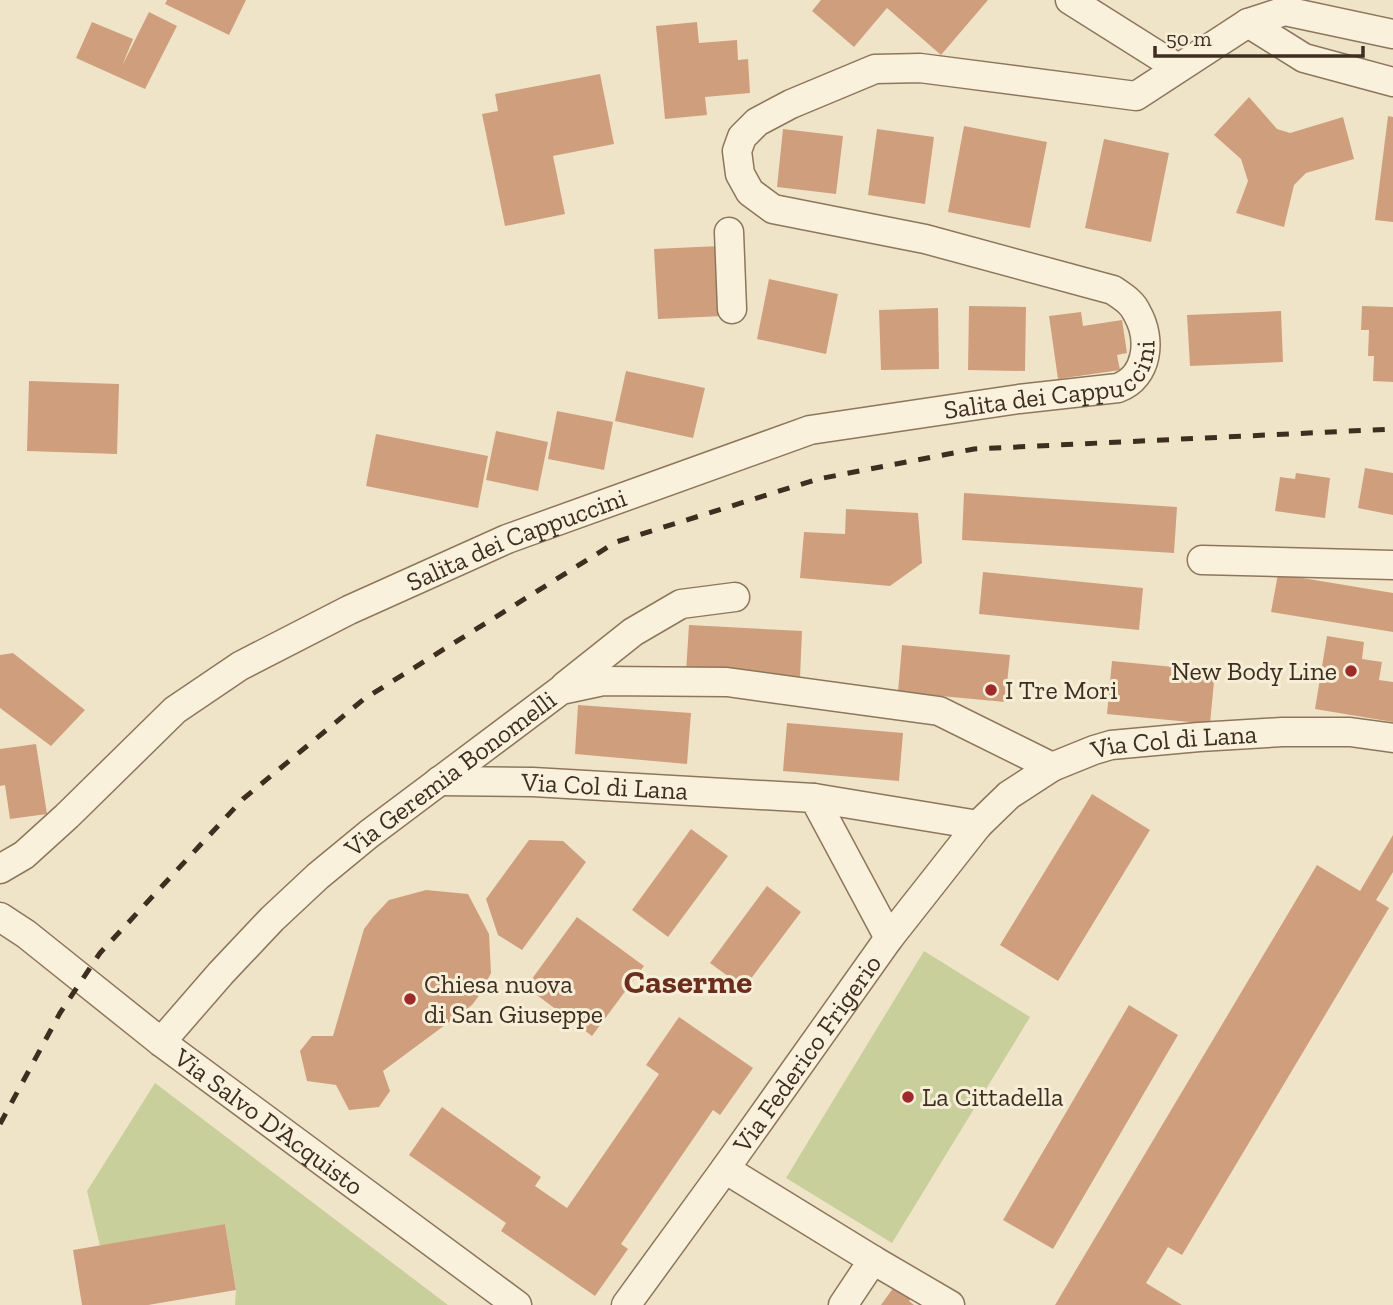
<svg xmlns="http://www.w3.org/2000/svg" width="1393" height="1305" font-family="'Zilla Slab',serif">
	<style>
		.green { fill: #c9cf9b }
		.building { fill: #cf9f7d }
		.lines { fill: none; stroke-linecap: round; stroke-linejoin: round }
		.minor-casing { stroke: #8d765c; stroke-width: 31 }
		.minor { stroke: #faf1dc; stroke-width: 28 }
		.rail { stroke: #3d2e20; stroke-width: 5; stroke-dasharray: 12 12; stroke-linecap: butt }
		.poi-dot { fill: #9e2a2b; stroke: #f7eed8; stroke-width: 2.5 }
		.labels { text-anchor: middle; stroke-width: 6; stroke-linejoin: round; paint-order: stroke }
		.street-label { font-size: 26px; fill: #3d2e20; stroke: #f7eed8 }
		.poi-label { font-size: 26px; fill: #3d2e20; stroke: #f7eed8; text-anchor: start }
		.district-label { font-size: 33px; font-weight: bold; fill: #6b2e1e; stroke: #f7eed8 }
	</style>
	<rect width="100%" height="100%" fill="#f0e4c8"/>
	<path class="green" d="M924 951 1030 1017 892 1243 786 1178Z
		M155 1083 448 1305H235L236 1289 225 1224 100 1246 87 1191Z"/>
	<path class="building" d="M167 0H246L229 35 165 4Z
		M821 0H988L941 55 887 8 854 47 812 11Z
		M149 12 177 26 145 89 76 58 92 22 133 39 122 66Z
		M697 22 699 43 737 40 738 60 748 59 750 93 705 97 707 115 665 119 656 26Z
		M600 74 614 144 553 156 565 214 505 226 482 114 498 111 495 94Z
		M1249 97 1277 129 1290 133 1343 117 1354 159 1306 173 1294 185 1284 227 1236 213 1248 181 1241 159 1214 135Z
		M1388 116 1393 117V222L1375 220Z
		M964 126 1047 142 1030 228 948 212Z
		M783 129 843 136 836 194 777 187Z
		M877 129 934 137 925 204 868 195Z
		M1104 139 1169 153 1151 242 1085 228Z
		M719 246 723 316 658 319 654 249Z
		M769 279 838 294 826 354 757 339Z
		M969 306 1026 307 1025 371 968 370Z
		M1362 306 1393 307V382L1373 381 1374 356H1368L1369 330H1361Z
		M938 308 939 369 881 370 879 310Z
		M1281 311 1283 362 1190 366 1187 315Z
		M1081 312 1083 326 1122 320 1127 353 1117 355 1120 370 1058 379 1049 316Z
		M626 371 705 388 693 438 615 421Z
		M29 381 119 384 117 454 27 451Z
		M557 411 613 422 604 470 548 459Z
		M496 431 548 442 538 491 486 480Z
		M376 434 488 456 478 508 366 486Z
		M1365 468 1393 473V515L1358 508Z
		M1296 473 1330 478 1325 518 1275 511 1280 477 1295 479Z
		M964 493 1177 507 1174 553 962 540Z
		M846 509 918 513 922 563 890 586 800 578 804 532 845 534Z
		M983 572 1143 588 1139 630 979 614Z
		M1278 574 1393 593V632L1271 612Z
		M689 625 802 631 800 678 686 672Z
		M1327 636 1364 642 1362 659 1382 662 1379 680 1393 682V722L1315 709Z
		M902 645 1010 655 1005 702 898 692Z
		M13 653 85 710 51 746 0 708V655Z
		M1112 661 1215 671 1210 724 1107 714Z
		M578 705 691 713 687 764 575 754Z
		M787 723 903 733 899 781 783 771Z
		M36 744 47 814 10 819 5 785 0 786V749Z
		M1092 794 1150 830 1058 981 1000 945Z
		M691 829 728 856 668 937 632 910Z
		M1393 835V872L1376 900 1389 908 1182 1255 1168 1247 1146 1283 1182 1305H1055L1317 865 1360 891Z
		M529 840 563 841 586 862 522 950 498 935 486 899Z
		M767 886 801 912 744 988 710 963Z
		M426 890 468 894 489 934 491 973 481 993 472 1005 383 1071 390 1091 379 1107 349 1110 336 1085 307 1081 300 1051 312 1036H333L364 929 373 917 389 900Z
		M577 917 644 966 592 1036 526 987Z
		M1129 1005 1178 1035 1053 1249 1003 1220Z
		M679 1017 753 1068 720 1115 713 1110 621 1244 628 1249 595 1296 501 1231 506 1223 409 1155 442 1107 541 1177 535 1186 567 1208 659 1074 646 1065Z
		M225 1224 236 1290 148 1305H82L73 1250Z
		M896 1284 912 1296 909 1301 914 1305H881Z"/>
	<g class="lines">
		<g class="minor-casing">
			<g id="minor">
				<path d="M1070 0 1178 68"/>
				<path d="M1248 23 1304 58 1393 82"/>
				<path d="M729 232 732 309"/>
				<path d="M1202 560 1393 565"/>
				<path d="M565 686 633 632 681 604 735 597"/>
				<path id="s1" d="M439 781 533 782 814 798 889 938"/>
				<path d="M814 798 978 825"/>
				<path id="s2" d="M0 869 24 855 67 816 175 710 240 666 349 610 507 539 810 430 1019 399 1118 388C1148 377 1152 339 1137 313 1132 302 1123 297 1113 290L925 239 773 209 750 192 740 174 737 151 742 137 757 122 791 104 875 69 920 68 1136 96 1248 23 1285 11 1393 34"/>
				<path id="s3" d="M0 917 26 934 161 1042 517 1305"/>
				<path id="s4" d="M161 1042 221 973 272 919 318 876 369 834 561 690 603 681 727 682 939 711 1052 767"/>
				<path d="M725 1169 873 1260 950 1305"/>
				<path id="s5" d="M626 1305 725 1169 889 938 978 825 1009 795 1052 767 1094 750 1111 745 1199 737 1282 732H1350L1393 738"/>
				<path d="M843 1305 873 1260"/>
			</g>
		</g>
		<use href="#minor" class="minor"/>
		<path class="rail" d="M0 1124 60 1013 100 953 243 799 364 699 616 542 818 479 974 449 1393 429"/>
	</g>
	<g class="poi-dot">
		<circle cx="1351" cy="671" r="7"/>
		<circle cx="991" cy="690" r="7"/>
		<circle cx="410" cy="999" r="7"/>
		<circle cx="908" cy="1097" r="7"/>
	</g>
	<g class="labels">
		<g class="street-label">
			<text dy="9" stroke="none"><textPath href="#s2" startOffset="1186">Salita dei Cappuccini</textPath></text>
			<text dy="9" stroke="none"><textPath href="#s2" startOffset="620">Salita dei Cappuccini</textPath></text>
			<text dy="9" stroke="none"><textPath href="#s5" startOffset="816">Via Col di Lana</textPath></text>
			<text dy="9" stroke="none"><textPath href="#s4" startOffset="396">Via Geremia Bonomelli</textPath></text>
			<text dy="9" stroke="none"><textPath href="#s1" startOffset="166">Via Col di Lana</textPath></text>
			<text dy="9" stroke="none"><textPath href="#s5" startOffset="310">Via Federico Frigerio</textPath></text>
			<text dy="9" stroke="none"><textPath href="#s3" startOffset="338">Via Salvo D'Acquisto</textPath></text>
		</g>
		<g class="poi-label">
			<text x="1337" y="680" text-anchor="end">New Body Line</text>
			<text x="1005" y="699">I Tre Mori</text>
			<text x="424" y="993">Chiesa nuova<tspan x="424" dy="30">di San Giuseppe</tspan></text>
			<text x="922" y="1106">La Cittadella</text>
		</g>
		<g class="district-label">
			<text x="688" y="993">Caserme</text>
		</g>
	</g>
	<path d="M1155 46v10h208v-10" fill="none" stroke="#3d2e20" stroke-width="3.5"/>
	<text x="1166" y="46" font-size="21" fill="#3d2e20" stroke="#f7eed8" stroke-width="5" paint-order="stroke">50 m</text>
</svg>
